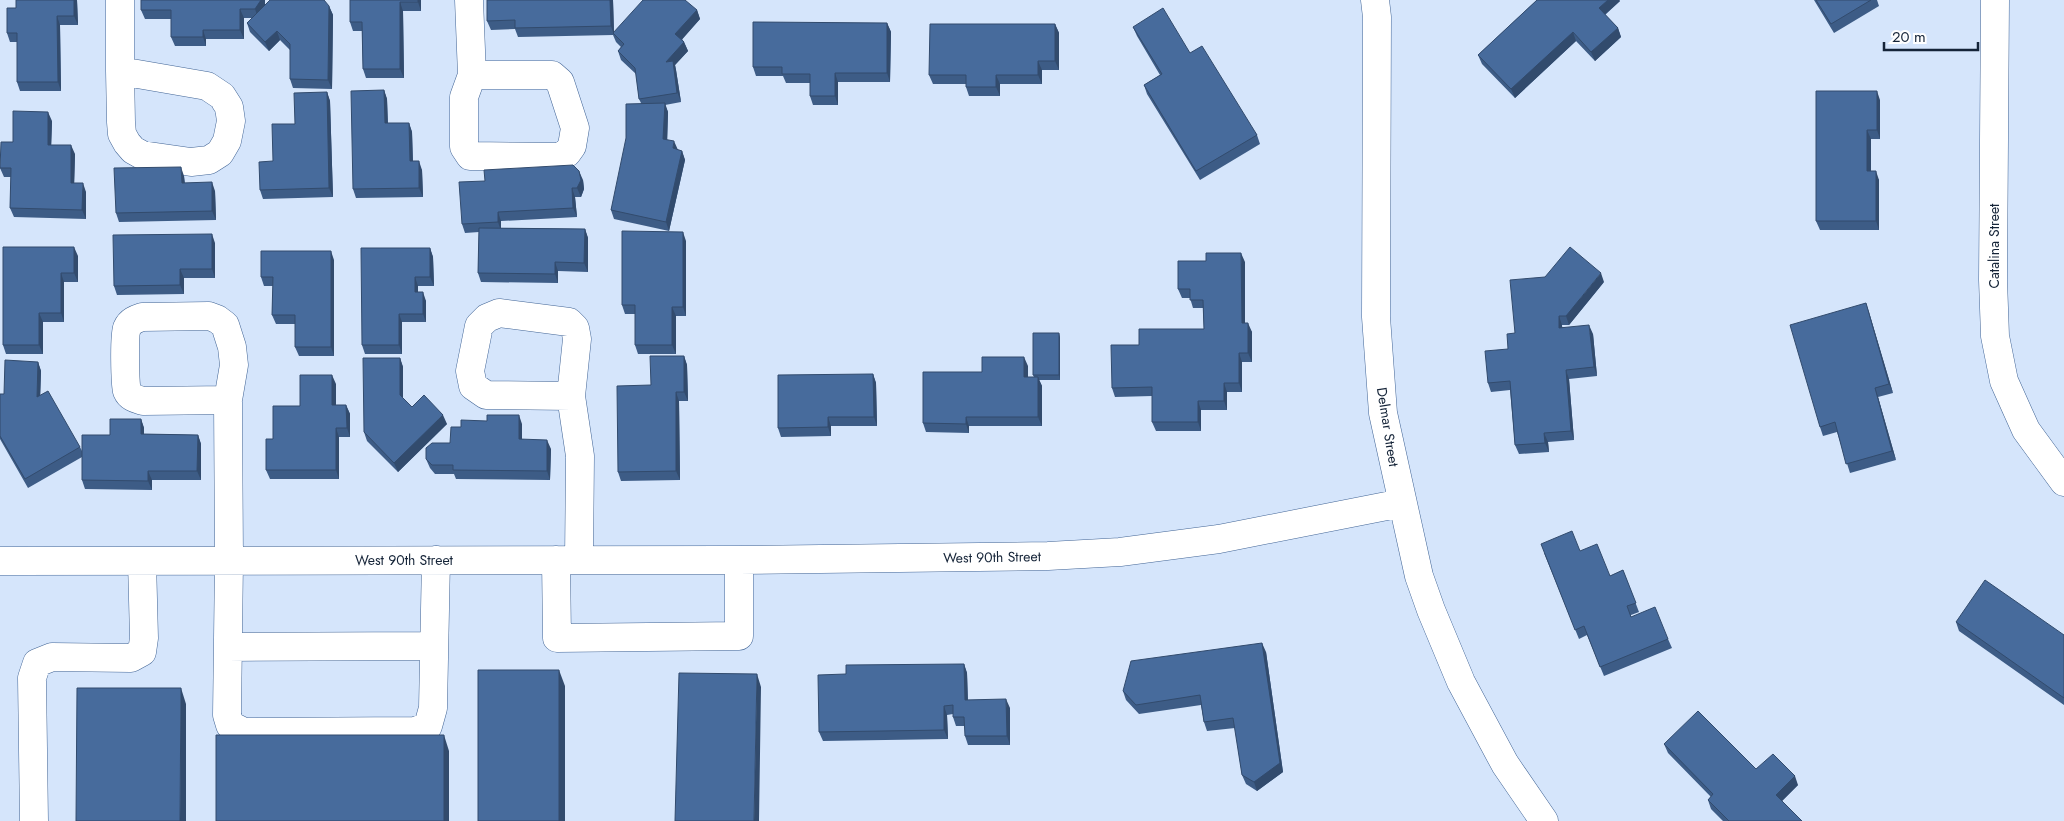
<svg xmlns="http://www.w3.org/2000/svg" width="2064" height="821" font-family="Jost,sans-serif">
	<style>
		.lines { fill: none; stroke-linecap: round; stroke-linejoin: round }
		.minor-casing { stroke: #426596; stroke-width: 29 }
		.minor { stroke: #fff; stroke-width: 28 }
		.wall { fill: #3d5c86 }
		.shaded-wall { fill: #324b6d }
		.building { fill: #476b9c; stroke: #324b6d }
		.labels { text-anchor: middle; stroke-width: 5; stroke-linejoin: round; paint-order: stroke }
		.street-label { font-size: 14px; fill: #152438; stroke: #fff }
	</style>
	<rect width="100%" height="100%" fill="#d5e5fb"/>
	<g class="lines">
		<g class="minor-casing">
			<path id="minor" d="M120 0V71L121 122 122 134 127 143 133 150 142 155 191 162 209 160 220 153 227 141 231 121 229 107 222 96 207 86 120 71
				M469 0 472 75 464 97V147L470 156 558 157 567 153 572 146 575 128 560 82 552 75H472
				M1375 0 1377 17 1376 317 1383 413 1419 576 1431 610 1461 682 1505 764 1544 821
				M1995 0 1993 280 1995 336 2004 381 2026 430 2064 482
				M571 396 486 395 473 386 470 371 479 326 487 318 499 313 569 322 575 328 577 339 571 396 580 456 579 560
				M228 400 143 401C137 399 130 398 127 391 125 384 124 335 127 328 130 321 136 319 142 317L209 316 217 319 225 325 232 347 234 365 228 400 229 561 227 715 230 725 244 732 415 731 428 726 433 708 436 560
				M556 560 557 638 739 636V560
				M0 561 739 560 1048 556 1120 552 1219 539 1402 503
				M228 647 434 646
				M34 821 32 678 37 663 52 657 131 658 142 652 144 638 142 561"/>
		</g>
		<use href="#minor" class="minor"/>
	</g>
	<path class="wall" d="M77 0 78 25H60L61 91H20L17 82V42H10L7 33 16 8Z
		M265 0V6H329L333 15 332 89 293 88 290 79V50L280 40 269 51 250 32 247 23 252 18H244V39H206V46H175L171 37V19H145L141 10Z
		M350 0H421V11H403L404 78H366L363 69 362 31H353L350 22Z
		M487 0H613L614 32 697 10 700 19 682 39 684 42 688 51 675 65 676 70 681 102 665 105 668 112 667 140 677 150 682 151 685 160 669 231 614 219 611 210 641 103 639 99 636 74 621 60 618 51 621 47 616 42 613 35 518 37 515 29 491 30 487 21Z
		M1537 0H1619L1620 1 1605 15 1618 28 1621 37 1595 61 1576 41 1515 98 1482 64 1478 55Z
		M1814 0H1877L1879 6 1834 33Z
		M887 23 891 32 890 82H838V105H813L810 96V83H786L783 76H756L753 67Z
		M1055 24 1059 33V70H1042V84H1000V96H969L966 87V84H933L929 75Z
		M1133 27 1190 53 1257 135 1260 144 1200 180 1147 94 1144 85 1160 75 1137 36Z
		M384 90 387 99 388 123H409L412 132 413 161 422 170 423 197 356 198 353 189Z
		M327 92 330 101 333 197 263 199 260 190 273 161 295 124Z
		M1880 100V139H1871V171L1879 180V230H1820L1816 221Z
		M52 121 51 145 75 154 74 183 86 192V219L14 217 10 208 11 177H4L0 168 13 142Z
		M184 176 185 183 215 191 216 220 119 222 116 213Z
		M583 180 584 189 581 197H575L577 217 501 221V228L585 229 588 238V272L558 271V283L481 282 478 273 479 232 465 233 462 224Z
		M686 241V316H676V354H638L635 345V314H625L622 305Z
		M215 243V278H184V294L117 295 114 286Z
		M3 247 78 256V282H64V322H43V354H6L3 345Z
		M430 248 433 257 434 286H418V292L426 301V322H402V354H365L362 345Z
		M334 260V356H299L295 347V324H276L272 315 273 286H264L261 277Z
		M1245 262V323L1252 332V362H1242V392H1227V410H1201V431H1156L1152 422V396L1115 397 1112 388 1139 345 1204 329 1203 308H1193L1190 298H1182L1178 289Z
		M1604 282 1569 325H1562V327L1593 334 1597 376 1569 379 1574 440 1548 442 1549 452 1519 454 1515 445 1510 390 1491 392 1488 383 1508 349Z
		M1866 303 1893 393 1878 397 1896 460 1850 473 1837 432 1823 436 1820 427Z
		M1059 333 1060 338V380H1039L1042 386V426H969V433L926 432 923 423 982 372 1028 366V377H1034L1033 375Z
		M684 356 687 365 688 401H679L680 480 621 481 618 472 651 385Z
		M400 358 403 367V398L412 407 447 424 398 472 367 441 364 432Z
		M38 362 41 371 40 395 80 447 82 451 110 435 141 419 144 428V434L198 435 201 444V480H152V490L85 489 82 480V457L28 488 0 439V394H4Z
		M873 374 876 383 877 426H831V436L781 437 778 428Z
		M336 384V405H346L350 414V437H339V479H270L266 470 273 439 300 406Z
		M522 424V439L551 449 550 480 456 479 454 474H435L430 468 426 459 450 443Z
		M1580 551 1610 576 1623 570 1639 612 1631 615V617L1668 639 1672 648 1604 676 1587 635 1579 639 1544 553Z
		M1956 622 2064 635V705L1959 631Z
		M1266 652 1283 772 1257 791 1246 784 1242 775 1235 728 1207 731 1204 722 1201 705 1139 714 1126 700 1123 691Z
		M964 664 967 673 968 700 1010 708V745H968L965 736V726H956L953 717V714L947 715 948 739 823 741 819 732 846 674Z
		M1664 744 1756 769 1798 785 1782 801 1802 821H1723L1711 809 1708 800 1711 797 1668 753Z"/>
	<path class="shaded-wall" d="M74 0H77L78 25 74 16Z
		M261 0H265V9L258 18 255 9Z
		M418 0H421V11L418 2Z
		M610 0H613L614 35 611 26Z
		M1608 0H1619L1620 1 1602 17 1599 8Z
		M400 2 403 11 404 78 400 69Z
		M329 6 333 15 332 89 328 80Z
		M240 9 244 18V39L240 30Z
		M697 10 700 19 679 43 675 34Z
		M57 16 60 25 61 91 58 82Z
		M887 23 891 32 890 82 887 73Z
		M1055 24 1059 33V70L1055 61Z
		M1618 28 1621 37 1595 61 1591 52Z
		M203 30 206 39V46L203 37Z
		M277 31 280 40 269 51 265 42Z
		M1573 32 1576 41 1515 98 1511 89Z
		M684 42 688 51 675 65 676 70 681 102 666 62Z
		M1038 61 1042 70V84L1038 75Z
		M835 73 838 82V105L835 96Z
		M996 75 1000 84V96L996 87Z
		M384 90 387 99 388 132 385 123Z
		M1877 91 1880 100V139L1877 130Z
		M327 92 330 101 333 197 329 188Z
		M665 103 668 112 667 148 663 139Z
		M48 112 52 121 51 154 48 145Z
		M409 123 412 132 413 170 410 161Z
		M1867 130 1871 139V180L1867 171Z
		M674 141 678 150 673 148Z
		M71 145 75 154 74 192 71 183Z
		M682 151 685 160 669 231 666 222Z
		M419 161 422 170 423 197 419 188Z
		M181 167 184 176 185 192 182 183Z
		M579 171 583 180 584 189 581 197 577 188Z
		M1876 171 1879 180V230L1876 221Z
		M212 182 215 191 216 220 212 211Z
		M83 183 86 192V219L82 210Z
		M572 188 575 197 577 217 573 208Z
		M498 212 501 221V231L498 222Z
		M585 229 588 238V272L584 263Z
		M683 232 686 241V316L683 307Z
		M212 234 215 243V278L212 269Z
		M74 247 78 256V282L74 273Z
		M430 248 433 257 434 286 430 277Z
		M331 251 334 260V356L331 347Z
		M1241 253 1245 262V332L1242 323Z
		M555 262 558 271V283L555 274Z
		M180 269 184 278V294L180 285Z
		M61 273 64 282V322L61 313Z
		M1601 273 1604 282 1569 325 1566 316Z
		M415 277 418 286V301L415 292Z
		M423 292 426 301V322L423 314Z
		M1866 303 1869 312 1893 393 1889 384Z
		M672 307 676 316V354L672 345Z
		M39 313 43 322V354L39 345Z
		M399 314 402 322V354L399 345Z
		M1559 316 1562 325 1563 337 1559 328Z
		M1248 323 1252 332V362L1248 353Z
		M1589 325 1593 334 1597 376 1594 367Z
		M1059 333 1060 338V380L1059 375Z
		M1239 353 1242 362V392L1239 383Z
		M684 356 687 365 688 401 684 392Z
		M1024 357 1028 366V386L1024 377Z
		M400 358 403 367V404L400 395Z
		M38 362 41 371 40 406 37 397Z
		M1566 370 1569 379 1574 440 1571 431Z
		M873 374 876 383 877 426 874 417Z
		M332 375 336 384V414L332 405Z
		M1038 377 1042 386V426L1038 417Z
		M1224 383 1227 392V410L1224 401Z
		M1875 388 1878 397 1896 460 1892 451Z
		M676 392 679 401 680 480 676 471Z
		M1198 401 1201 410V431L1198 422Z
		M346 405 350 414V437L347 428Z
		M443 415 447 424 398 472 394 463Z
		M519 415 522 424V448L519 439Z
		M828 417 831 426V436L828 427Z
		M966 417 969 426V433L966 424Z
		M141 419 144 428V443L141 434Z
		M336 428 339 437V479L336 470Z
		M1544 433 1548 442 1549 452 1545 443Z
		M198 435 201 444V480L197 471Z
		M547 440 551 449 550 480 547 471Z
		M148 471 152 480V490L148 481Z
		M1262 643 1266 652 1283 772 1257 791 1254 782Z
		M964 664 967 673 968 709 965 700Z
		M559 670 565 686V821H559Z
		M757 674 761 687 759 821H754Z
		M181 688 186 704V821H180Z
		M1006 699 1010 708V745L1007 736Z
		M944 706 947 715 948 739 944 730Z
		M444 735 449 751V821H444Z
		M1795 776 1798 785 1779 804 1776 795Z"/>
	<path class="building" d="M16 0H74V16H57L58 82H17V33H7V8H16Z
		M141 0H261L255 9H240V30H203V37H171V10H141Z
		M270 0H324L329 6 328 80 290 79V44L277 31 265 42 247 23Z
		M350 0H418V2H400V69H363L362 22H350Z
		M487 0H610L611 26 515 28V20L487 21Z
		M643 0H685L697 10 675 34 684 42 666 62 673 61 677 93 639 99 635 68 618 51 624 44 613 33Z
		M1537 0H1608L1599 8 1618 28 1591 52 1573 32 1511 89 1478 55Z
		M1816 0H1871L1831 24Z
		M1163 8 1190 53 1202 46 1257 135 1196 171 1144 85 1162 74 1133 27Z
		M753 22 887 23V73H835V96H810V74H782V67H753Z
		M930 24H1055V61H1038V75H996V87H966V75H929Z
		M384 90 385 123H409L410 161H419V188L353 189 351 91Z
		M1816 91H1877V130H1867V171H1876V221H1816Z
		M327 92 329 188 260 190 259 162 273 161 272 124H295L294 93Z
		M665 103 663 139 674 141 673 148 682 151 666 222 611 210 626 138V104Z
		M13 111 48 112V145H71V183H83L82 210 10 208 11 168H0L1 142H13Z
		M573 165 579 171 581 180 577 188H572L573 208 498 212V222L462 224 459 182 485 181 484 170Z
		M181 167 182 183 212 182V211L116 213 114 168Z
		M479 228 585 229 584 263 555 262V274L478 273Z
		M622 231 683 232V307H672V345H635V305H622Z
		M212 234V269H180V285L114 286 113 235Z
		M3 247H74V273H61V313H39V345H3Z
		M1570 247 1601 273 1566 316H1559V328L1589 325 1594 367 1566 370 1571 431 1544 433 1545 443 1515 445 1510 381 1488 383 1485 351 1508 349 1507 334 1515 333 1510 280 1545 277Z
		M361 248H430V277H415V292H423V314H399V345H362Z
		M261 251H331V347H295V315H272L273 277H261Z
		M1206 253H1241L1242 323H1248V353H1239V383H1224V401H1198V422H1152V387L1112 388 1111 345H1139V329H1204L1203 300H1190V289H1178V261H1206Z
		M1866 303 1889 384 1875 388 1892 451 1846 464 1835 422 1820 427 1790 325Z
		M1033 333H1059V375H1033Z
		M650 356H684V392H676V471L618 472 617 386 651 385Z
		M982 357H1024V377H1038V417H966V424L923 423V372H982Z
		M363 358H400V395L412 407 424 395 443 415 394 463 364 432Z
		M5 360 38 362 37 397 48 391 80 447 25 479 0 436V394H4Z
		M873 374 874 417H828V427L778 428V375Z
		M300 375H332V405H346L347 428H336V470H266V439H273V406H300Z
		M487 415H519V439L547 440V471L453 470V465H432L426 459V448L432 443H450L451 427H461V420L487 421Z
		M110 419H141V434L198 435 197 471H148V481L82 480V435H110Z
		M1572 531 1580 551 1597 544 1610 576 1623 570 1636 603 1627 606 1631 617 1655 607 1668 639 1600 667 1584 626 1575 630 1541 544Z
		M1985 580 2064 635V698L1956 622Z
		M1262 643 1280 763 1254 782 1242 775 1233 718 1204 722 1200 695 1136 705 1123 691 1131 661Z
		M964 664 965 700 1006 699 1007 736H965L964 717H953V705L944 706V730L819 732 818 675 846 674V665Z
		M478 670H559V821H478Z
		M679 673 757 674 754 821H675Z
		M77 688H181L180 821H76Z
		M1698 711 1756 769 1773 754 1795 776 1776 795 1802 821H1729L1708 800 1713 794 1664 744Z
		M216 735H444V821H216Z"/>
	<g class="labels">
		<g class="street-label">
			<text transform="translate(1994 246) rotate(-90)" y="5">Catalina Street</text>
			<text transform="translate(1388 427) rotate(81)" y="5">Delmar Street</text>
			<text transform="translate(992 557) rotate(-1)" y="5">West 90th Street</text>
			<text x="404" y="565">West 90th Street</text>
		</g>
	</g>
	<path d="M1884 42v8h94v-8" fill="none" stroke="#152438" stroke-width="2.5"/>
	<text x="1892" y="42" font-size="15" fill="#152438" stroke="#ffffff" stroke-width="4" paint-order="stroke">20 m</text>
</svg>
